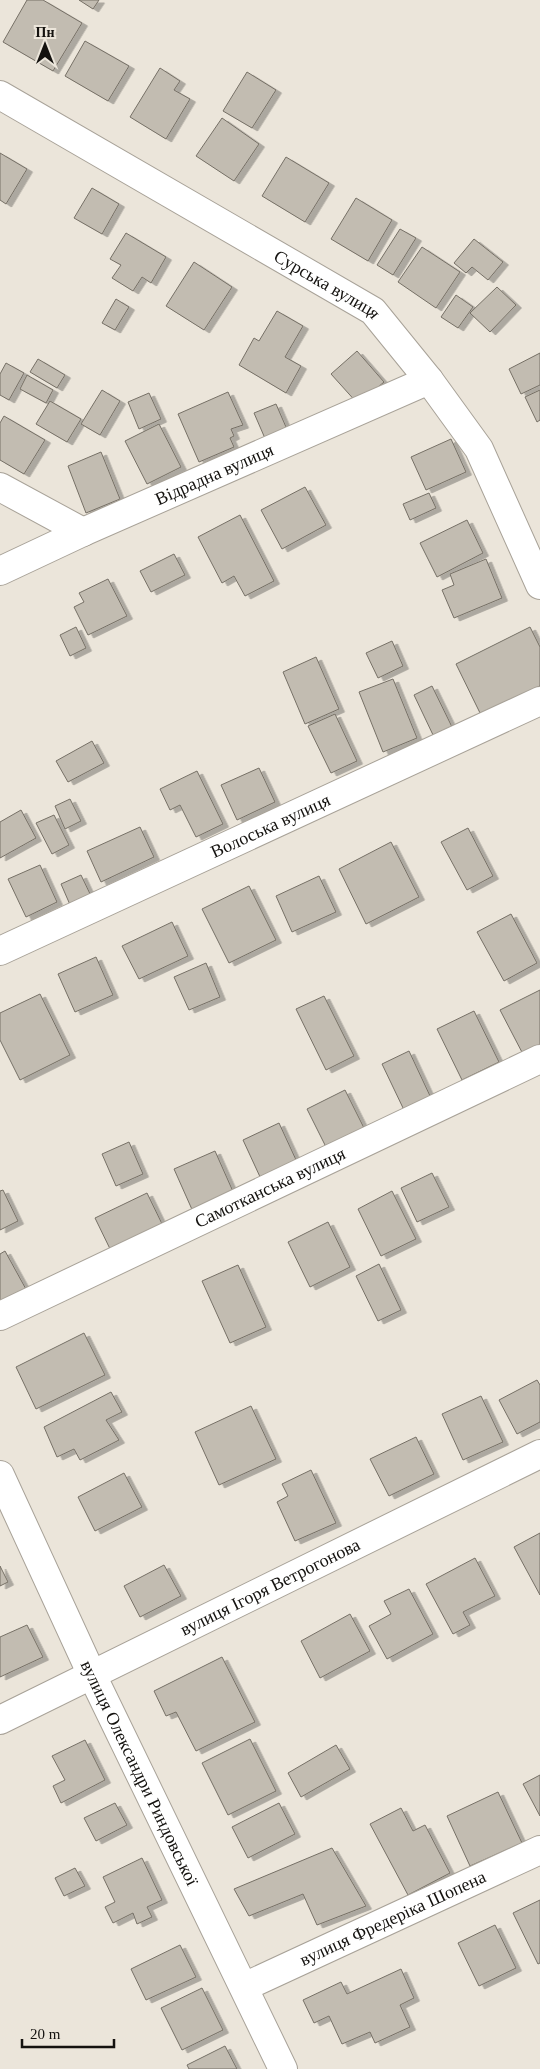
<svg xmlns="http://www.w3.org/2000/svg" width="540" height="2069" font-family="'Times New Roman',serif">
	<style>
		.building { fill: #c2bcb1; stroke: #767066; filter: url(#shadow) }
		.lines { fill: none; stroke-linecap: round; stroke-linejoin: round }
		.minor-casing { stroke: #a8a298; stroke-width: 30 }
		.minor { stroke: #fff; stroke-width: 28 }
		.labels { text-anchor: middle; stroke-width: 5; stroke-linejoin: round; paint-order: stroke }
		.street-label { font-size: 18px; fill: #14120f; stroke: #ebe5da }
	</style>
	<defs>
		<filter id="shadow"><feDropShadow dx="5.5" dy="3" stdDeviation="0" flood-color="#0004"/></filter>
	</defs>
	<rect width="100%" height="100%" fill="#ebe5da"/>
	<path class="building" d="M27 0H43L82 23 53 71 3 42Z
		M79 0H99L93 9Z
		M85 41 129 66 108 101 65 76Z
		M160 68 180 81 174 90 190 99 166 139 130 117Z
		M247 72 276 90 252 128 223 111Z
		M222 118 259 144 234 181 196 156Z
		M0 153 27 169 6 204 0 200Z
		M286 157 329 183 305 222 262 196Z
		M92 188 119 204 102 234 74 218Z
		M356 198 392 220 368 261 331 239Z
		M400 229 416 238 393 275 377 265Z
		M126 233 166 257 151 283 142 277 133 291 112 278 121 265 110 259Z
		M474 239 503 262 488 280 472 267 466 273 454 263Z
		M422 247 460 272 436 308 398 282Z
		M194 262 232 287 204 330 166 306Z
		M497 287 516 305 490 332 470 313Z
		M456 295 473 307 458 328 441 317Z
		M116 299 129 307 115 330 102 323Z
		M277 311 303 326 285 357 301 366 286 393 239 365 254 338 259 341Z
		M357 351 384 382 358 404 331 374Z
		M540 353V385L521 394 509 369Z
		M38 359 65 375 57 388 30 372Z
		M6 363 24 373 9 400 0 395V374Z
		M27 375 53 390 46 403 20 389Z
		M102 390 120 401 100 435 81 424Z
		M540 390V420L537 422 525 397Z
		M228 392 243 425 231 429 234 436 230 438 234 447 199 462 178 414Z
		M149 393 161 419 139 429 128 402Z
		M50 401 81 419 67 442 36 424Z
		M276 404 289 434 267 443 254 413Z
		M4 416 45 440 24 474 0 460V423Z
		M159 424 181 467 147 484 125 441Z
		M451 439 466 472 426 490 411 457Z
		M101 452 120 499 86 513 68 466Z
		M305 487 326 525 282 549 261 510Z
		M429 493 436 508 410 520 403 504Z
		M240 515 274 581 245 596 234 576 222 583 198 537Z
		M467 520 483 553 437 577 420 543Z
		M174 554 185 575 151 592 140 571Z
		M486 559 502 598 454 618 442 590 454 585 450 574Z
		M108 579 127 616 88 635 74 607 84 602 79 593Z
		M76 627 86 648 70 656 60 635Z
		M530 627 540 647V686L481 715 456 664Z
		M392 641 403 666 378 678 366 653Z
		M316 657 339 709 305 724 283 672Z
		M393 679 417 738 383 752 359 692Z
		M432 686 453 729 434 737 414 695Z
		M335 714 357 761 331 773 308 726Z
		M92 741 104 763 68 782 56 761Z
		M259 768 275 802 237 820 221 785Z
		M197 771 223 824 196 837 180 805 170 810 160 789Z
		M70 799 81 821 65 829 55 806Z
		M21 810 36 838 0 858V822Z
		M54 815 69 845 52 854 36 823Z
		M140 827 154 857 101 882 87 851Z
		M468 828 493 876 467 890 441 842Z
		M391 842 419 897 366 924 339 869Z
		M40 865 57 902 26 917 8 879Z
		M81 875 92 898 71 907 61 884Z
		M319 876 336 912 292 932 276 896Z
		M249 886 276 940 229 963 202 909Z
		M511 914 537 963 504 981 477 932Z
		M172 922 188 956 139 979 122 946Z
		M96 957 113 995 75 1012 58 974Z
		M206 963 220 997 189 1010 174 977Z
		M540 990V1050L525 1058 500 1010Z
		M40 994 70 1055 20 1080 0 1040V1013Z
		M324 996 354 1056 326 1070 296 1009Z
		M474 1011 499 1062 462 1080 437 1029Z
		M409 1051 431 1098 404 1110 382 1064Z
		M345 1090 365 1130 327 1149 307 1109Z
		M279 1123 297 1162 261 1179 243 1140Z
		M129 1142 143 1174 116 1186 102 1154Z
		M215 1151 235 1196 194 1214 174 1169Z
		M432 1173 449 1207 417 1222 401 1188Z
		M3 1190 18 1221 0 1230V1191Z
		M392 1191 416 1239 381 1256 358 1209Z
		M147 1193 165 1230 113 1255 95 1218Z
		M328 1222 350 1267 310 1287 288 1242Z
		M5 1251 27 1291 0 1305V1254Z
		M379 1264 401 1310 378 1321 356 1276Z
		M238 1265 266 1327 230 1343 202 1281Z
		M84 1333 105 1375 36 1409 16 1367Z
		M537 1380 540 1385V1422L517 1434 499 1400Z
		M111 1392 122 1412 106 1420 119 1440 80 1460 74 1449 57 1457 44 1427Z
		M481 1396 503 1442 463 1460 442 1414Z
		M251 1406 276 1459 219 1485 195 1432Z
		M416 1437 434 1474 389 1496 370 1459Z
		M311 1470 336 1523 295 1541 277 1502 288 1496 282 1484Z
		M124 1473 142 1507 95 1531 78 1497Z
		M540 1533V1595L514 1547Z
		M475 1558 495 1596 463 1612 470 1625 453 1634 426 1584Z
		M164 1565 181 1596 140 1617 124 1586Z
		M0 1566 8 1582 0 1586Z
		M409 1589 433 1634 387 1659 369 1626 391 1614 384 1601Z
		M350 1614 370 1651 320 1678 301 1641Z
		M27 1625 43 1657 0 1677V1637Z
		M222 1657 255 1722 196 1751 176 1712 166 1716 154 1691Z
		M250 1739 276 1791 228 1815 202 1763Z
		M85 1740 105 1780 61 1803 53 1786 65 1780 52 1756Z
		M336 1745 350 1769 301 1797 288 1773Z
		M540 1775V1816L523 1784Z
		M498 1792 522 1843 470 1866 447 1816Z
		M115 1803 127 1825 96 1841 84 1818Z
		M279 1803 295 1834 248 1858 232 1827Z
		M401 1808 413 1831 425 1825 450 1873 408 1895 370 1824Z
		M332 1848 366 1906 317 1925 303 1894 249 1916 234 1889Z
		M142 1858 162 1900 147 1907 152 1917 137 1924 133 1913 113 1923 105 1907 115 1902 103 1877Z
		M75 1868 85 1886 64 1896 55 1878Z
		M540 1900V1963L538 1964 513 1913Z
		M495 1925 516 1968 479 1986 458 1943Z
		M180 1945 196 1977 146 2000 131 1969Z
		M401 1969 414 1998 400 2005 410 2027 375 2043 370 2032 342 2044 329 2016 314 2023 303 2000 341 1982 347 1994Z
		M202 1988 223 2030 182 2050 161 2008Z
		M225 2046 237 2069H189L187 2065Z"/>
	<g class="lines">
		<g class="minor-casing">
			<g id="minor">
				<path id="s1" d="M0 95 373 311 429 380 479 449 540 585"/>
				<path d="M0 487 83 532"/>
				<path id="s2" d="M0 571 83 532 429 380"/>
				<path id="s3" d="M0 951 540 701"/>
				<path id="s4" d="M0 1316 540 1059"/>
				<path id="s5" d="M0 1475 92 1675 283 2069"/>
				<path id="s6" d="M0 1720 540 1454"/>
				<path id="s7" d="M244 1987 540 1850"/>
			</g>
		</g>
		<use href="#minor" class="minor"/>
	</g>
	<g class="labels">
		<g class="street-label">
			<text dy="6" stroke="none"><textPath href="#s1" startOffset="378">Сурська вулиця</textPath></text>
			<text dy="6" stroke="none"><textPath href="#s2" startOffset="235">Відрадна вулиця</textPath></text>
			<text dy="6" stroke="none"><textPath href="#s3" startOffset="298">Волоська вулиця</textPath></text>
			<text dy="6" stroke="none"><textPath href="#s4" startOffset="299">Самотканська вулиця</textPath></text>
			<text dy="6" stroke="none"><textPath href="#s6" startOffset="301">вулиця Ігоря Ветрогонова</textPath></text>
			<text dy="6" stroke="none"><textPath href="#s5" startOffset="329">вулиця Олександри Риндовської</textPath></text>
			<text dy="6" stroke="none"><textPath href="#s7" startOffset="164">вулиця Фредеріка Шопена</textPath></text>
		</g>
	</g>
	<g transform="translate(45 45)" stroke="#ebe5da" stroke-width="4" paint-order="stroke">
	<path d="M0-4L9 19L0 12L-9 19Z" fill="#14120f"/>
	<text y="-8" font-size="14" font-weight="bold" text-anchor="middle" fill="#14120f">Пн</text>
	</g>
	<path d="M22 2039v8h92v-8" fill="none" stroke="#14120f" stroke-width="2.5"/>
	<text x="30" y="2039" font-size="15" fill="#14120f" stroke="#ebe5da" stroke-width="4" paint-order="stroke">20 m</text>
</svg>
